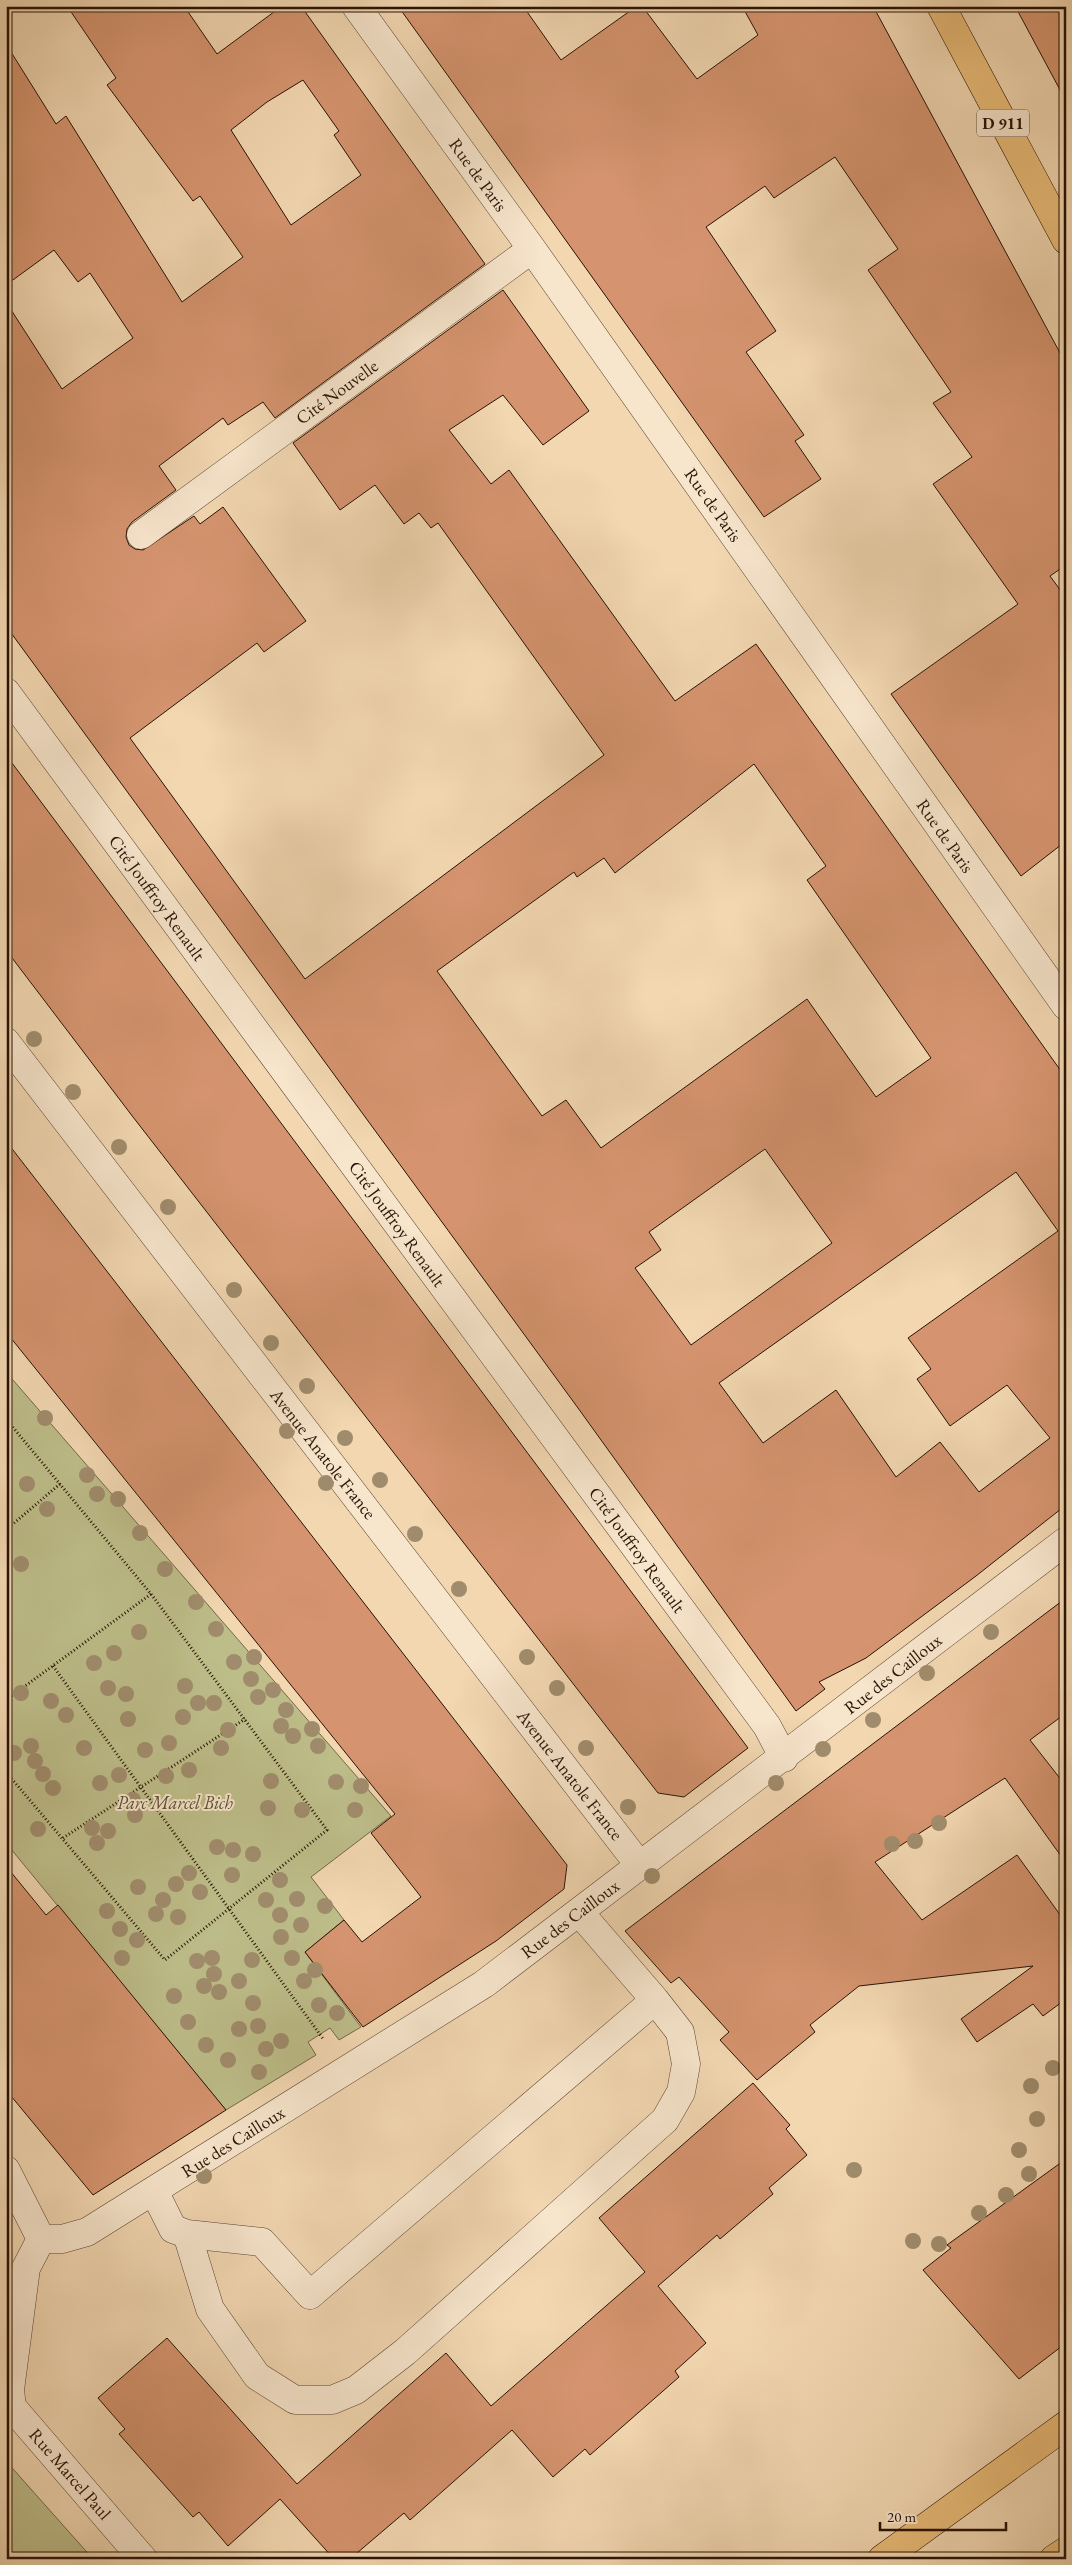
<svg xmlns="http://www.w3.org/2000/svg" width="1072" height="2565" font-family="'EB Garamond',serif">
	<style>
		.green { fill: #bdbd89; stroke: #726847 }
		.building { fill: #d5946f; stroke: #281205; fill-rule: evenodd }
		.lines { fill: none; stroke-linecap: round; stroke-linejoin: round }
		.minor-casing { stroke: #5a4330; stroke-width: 29 }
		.major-casing { stroke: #281205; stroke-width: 29 }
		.highway-casing { stroke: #281205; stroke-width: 29 }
		.path { stroke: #281205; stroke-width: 3; stroke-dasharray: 1 2.5; stroke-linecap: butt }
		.minor { stroke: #f7e5cc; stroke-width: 28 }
		.major { stroke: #e9bc78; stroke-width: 28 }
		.highway { stroke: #e9bc78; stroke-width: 28 }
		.tree { fill: #a08c6c }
		.labels { text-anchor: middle; stroke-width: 4; stroke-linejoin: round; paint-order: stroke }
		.shield { fill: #f7e5cc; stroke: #665141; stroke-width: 1 }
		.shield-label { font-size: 16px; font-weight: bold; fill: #281205 }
		.street-label { font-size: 18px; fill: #281205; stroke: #f7e5cc }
		.park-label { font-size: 18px; font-style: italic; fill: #5c4e33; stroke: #f7e5cc }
	</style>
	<rect width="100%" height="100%" fill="#f2d7b1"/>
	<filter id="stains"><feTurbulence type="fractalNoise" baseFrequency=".004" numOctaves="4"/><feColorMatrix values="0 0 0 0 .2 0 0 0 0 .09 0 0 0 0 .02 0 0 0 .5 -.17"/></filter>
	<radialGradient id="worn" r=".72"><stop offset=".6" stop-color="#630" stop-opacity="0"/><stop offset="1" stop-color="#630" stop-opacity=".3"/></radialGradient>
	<path class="green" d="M6 1372 391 1816 311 1877 344 1920 305 1952 361 2027 339 2040 330 2028 308 2042 316 2055 226 2110 6 1843Z
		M6 2461 93 2559H6Z"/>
	<path class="building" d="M67 6H184L217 54 282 6H301L485 264 275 418 263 402 228 425 223 418 159 466 176 490 132 522 127 529 126 537 129 545 135 549 143 550 194 516 200 524 223 507 306 621 264 652 257 643 130 738 305 979 604 755 438 523 431 528 419 513 404 524 375 485 340 510 293 443 503 290 589 411 543 445 503 395 449 430 491 484 509 470 675 701 756 644 1066 1078V1505L976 1576 866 1658 819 1682 825 1689 796 1711 578 1408 6 626V302L62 389 133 338 90 273 78 282 54 250 6 285V44L56 124 66 116 182 302 243 257 200 196 193 201 107 85 116 78ZM303 80 339 131 334 135 361 175 291 225 231 130 267 102ZM754 764 826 866 807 880 931 1058 876 1097 807 999 601 1148 566 1100 542 1116 437 971 574 872 577 877 604 858 615 873ZM765 1149 832 1243 691 1345 635 1268 661 1250 649 1232ZM1016 1172 1058 1231 908 1338 931 1369 917 1379 950 1426 1007 1385 1050 1438 979 1492 940 1442 896 1477 836 1390 763 1443 719 1383Z
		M398 6H523L561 60 637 6H642L697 79 758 35 742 6H873L1066 364V565L1050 576 1066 598V841L1021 876 891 694 1018 604 933 484 972 457 933 403 951 392 868 270 898 249 835 157 774 198 765 186 706 227 776 331 746 352 804 435 795 441 821 479 764 517Z
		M1015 6H1066V101Z
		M6 755 748 1748 684 1797 658 1793 133 1117 6 950Z
		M6 1141 567 1865 564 1889 496 1941 363 2027 305 1952 344 1920 362 1942 421 1897 371 1833 395 1814 6 1332Z
		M1066 1598V1713L1030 1740 1066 1786V1863L1005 1778 875 1862 922 1920 1017 1855 1066 1923V1999L1043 2016 1033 2004 977 2042 961 2019 1033 1966 859 1986 810 2025 815 2032 757 2080 720 2040 729 2032 679 1977 671 1983 625 1931Z
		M6 1866 46 1915 58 1905 226 2110 93 2195 6 2090Z
		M753 2083 790 2125 786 2129 807 2155 769 2188 773 2194 720 2239 717 2235 658 2286 706 2343 675 2371 679 2377 590 2455 585 2449 553 2477 512 2430 410 2520 404 2513 350 2559H334L280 2499 228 2546 199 2512 193 2517 119 2434 125 2429 98 2398 167 2338 297 2484 446 2353 491 2406 645 2272 599 2218Z
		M1066 2159V2343L1019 2379 923 2270 951 2248 947 2245Z"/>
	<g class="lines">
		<g class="minor-casing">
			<path id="minor" d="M356 6 532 249 1066 1006
				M141 535 532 249
				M6 692 767 1726 784 1758
				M6 1042 640 1866
				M6 2170 41 2239
				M154 2191 173 2229 187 2234 262 2242 310 2295 655 2000 580 1913
				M187 2234 210 2309 257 2376 295 2400H332L356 2390 405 2352 665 2120 681 2092 686 2064 680 2032 655 2000
				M41 2239H62L87 2232 484 1984 1066 1541
				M41 2239 26 2268 10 2390 12 2407 143 2559"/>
		</g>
		<g class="major-casing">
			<path id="major" d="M941 6 1066 240
				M882 2559 1066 2425"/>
		</g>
		<g class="highway-casing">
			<path id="highway" d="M1054 2559 1066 2551"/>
		</g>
		<path class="path" d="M6 1419 151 1594 327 1830 165 1960 6 1772
			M6 1530 61 1483
			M53 1666 324 2040
			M6 1700 151 1594
			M63 1838 245 1719"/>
		<use href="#minor" class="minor"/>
		<use href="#major" class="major"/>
		<use href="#highway" class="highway"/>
	</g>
	<g class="tree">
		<circle cx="34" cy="1039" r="8"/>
		<circle cx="73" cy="1092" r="8"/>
		<circle cx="119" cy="1147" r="8"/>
		<circle cx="168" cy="1207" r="8"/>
		<circle cx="234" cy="1290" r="8"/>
		<circle cx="271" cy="1343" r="8"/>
		<circle cx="307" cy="1386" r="8"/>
		<circle cx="45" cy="1418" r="8"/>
		<circle cx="287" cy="1431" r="8"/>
		<circle cx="345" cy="1438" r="8"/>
		<circle cx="87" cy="1475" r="8"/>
		<circle cx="380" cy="1480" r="8"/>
		<circle cx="326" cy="1483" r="8"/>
		<circle cx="27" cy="1484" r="8"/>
		<circle cx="97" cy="1494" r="8"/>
		<circle cx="118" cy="1499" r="8"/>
		<circle cx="47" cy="1509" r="8"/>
		<circle cx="140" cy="1533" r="8"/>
		<circle cx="415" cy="1534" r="8"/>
		<circle cx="21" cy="1564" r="8"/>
		<circle cx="165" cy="1569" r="8"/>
		<circle cx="459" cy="1589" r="8"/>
		<circle cx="196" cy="1602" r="8"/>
		<circle cx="216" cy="1629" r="8"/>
		<circle cx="139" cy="1632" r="8"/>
		<circle cx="991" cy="1632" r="8"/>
		<circle cx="114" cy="1653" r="8"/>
		<circle cx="254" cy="1657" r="8"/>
		<circle cx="527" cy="1657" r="8"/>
		<circle cx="234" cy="1662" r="8"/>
		<circle cx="94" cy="1663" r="8"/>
		<circle cx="927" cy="1673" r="8"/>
		<circle cx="251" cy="1679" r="8"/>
		<circle cx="185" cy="1686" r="8"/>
		<circle cx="108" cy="1688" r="8"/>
		<circle cx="557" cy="1688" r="8"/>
		<circle cx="273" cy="1690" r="8"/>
		<circle cx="21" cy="1693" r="8"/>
		<circle cx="126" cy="1694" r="8"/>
		<circle cx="258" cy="1697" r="8"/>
		<circle cx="51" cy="1701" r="8"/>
		<circle cx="198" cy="1703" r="8"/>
		<circle cx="214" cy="1703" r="8"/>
		<circle cx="286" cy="1710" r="8"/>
		<circle cx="66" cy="1715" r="8"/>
		<circle cx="183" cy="1717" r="8"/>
		<circle cx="128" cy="1719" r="8"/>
		<circle cx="873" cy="1720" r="8"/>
		<circle cx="281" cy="1726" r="8"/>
		<circle cx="312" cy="1729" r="8"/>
		<circle cx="228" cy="1730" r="8"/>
		<circle cx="293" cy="1736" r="8"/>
		<circle cx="169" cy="1743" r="8"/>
		<circle cx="31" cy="1746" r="8"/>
		<circle cx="318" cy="1746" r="8"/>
		<circle cx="84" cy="1748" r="8"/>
		<circle cx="221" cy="1748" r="8"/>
		<circle cx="586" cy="1748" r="8"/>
		<circle cx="823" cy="1749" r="8"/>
		<circle cx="145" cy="1750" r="8"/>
		<circle cx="14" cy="1753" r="8"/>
		<circle cx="35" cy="1761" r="8"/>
		<circle cx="189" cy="1770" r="8"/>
		<circle cx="43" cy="1774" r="8"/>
		<circle cx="119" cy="1775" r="8"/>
		<circle cx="166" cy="1776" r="8"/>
		<circle cx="271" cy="1781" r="8"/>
		<circle cx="336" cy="1782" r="8"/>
		<circle cx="100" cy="1783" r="8"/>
		<circle cx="776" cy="1783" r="8"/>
		<circle cx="361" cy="1786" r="8"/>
		<circle cx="53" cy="1788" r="8"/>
		<circle cx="133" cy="1800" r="8"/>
		<circle cx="628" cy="1807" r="8"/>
		<circle cx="268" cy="1808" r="8"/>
		<circle cx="302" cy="1810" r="8"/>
		<circle cx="355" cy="1810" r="8"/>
		<circle cx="135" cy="1815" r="8"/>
		<circle cx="939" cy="1823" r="8"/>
		<circle cx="92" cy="1828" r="8"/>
		<circle cx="38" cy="1829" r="8"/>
		<circle cx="108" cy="1831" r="8"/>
		<circle cx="915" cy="1841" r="8"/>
		<circle cx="97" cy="1843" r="8"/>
		<circle cx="892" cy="1844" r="8"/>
		<circle cx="217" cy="1847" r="8"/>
		<circle cx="233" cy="1850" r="8"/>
		<circle cx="253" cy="1854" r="8"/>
		<circle cx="189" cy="1873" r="8"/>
		<circle cx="232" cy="1875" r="8"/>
		<circle cx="652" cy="1876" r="8"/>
		<circle cx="280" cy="1880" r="8"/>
		<circle cx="176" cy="1884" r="8"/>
		<circle cx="138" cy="1887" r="8"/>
		<circle cx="200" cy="1892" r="8"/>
		<circle cx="297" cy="1899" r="8"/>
		<circle cx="163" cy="1900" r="8"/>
		<circle cx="266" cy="1900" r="8"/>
		<circle cx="325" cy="1906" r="8"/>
		<circle cx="107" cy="1911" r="8"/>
		<circle cx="156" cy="1914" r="8"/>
		<circle cx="280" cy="1915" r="8"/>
		<circle cx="178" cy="1917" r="8"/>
		<circle cx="301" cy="1925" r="8"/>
		<circle cx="120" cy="1929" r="8"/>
		<circle cx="281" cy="1937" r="8"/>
		<circle cx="137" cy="1940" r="8"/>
		<circle cx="122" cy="1958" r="8"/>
		<circle cx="212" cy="1958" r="8"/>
		<circle cx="292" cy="1958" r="8"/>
		<circle cx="252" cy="1960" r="8"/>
		<circle cx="197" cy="1961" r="8"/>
		<circle cx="315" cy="1970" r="8"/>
		<circle cx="214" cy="1974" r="8"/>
		<circle cx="239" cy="1981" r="8"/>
		<circle cx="304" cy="1981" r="8"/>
		<circle cx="204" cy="1986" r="8"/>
		<circle cx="219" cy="1992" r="8"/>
		<circle cx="174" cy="1996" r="8"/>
		<circle cx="253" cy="2003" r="8"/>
		<circle cx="319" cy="2005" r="8"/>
		<circle cx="337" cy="2013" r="8"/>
		<circle cx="188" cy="2022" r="8"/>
		<circle cx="258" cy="2026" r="8"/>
		<circle cx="239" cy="2029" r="8"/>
		<circle cx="281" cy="2041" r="8"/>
		<circle cx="206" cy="2045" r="8"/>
		<circle cx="266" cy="2049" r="8"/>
		<circle cx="228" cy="2060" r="8"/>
		<circle cx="1053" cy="2068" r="8"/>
		<circle cx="259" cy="2072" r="8"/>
		<circle cx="1031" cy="2086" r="8"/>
		<circle cx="1037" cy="2119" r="8"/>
		<circle cx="1019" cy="2150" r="8"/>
		<circle cx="854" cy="2170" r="8"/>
		<circle cx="1029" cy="2174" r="8"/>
		<circle cx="204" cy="2176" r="8"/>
		<circle cx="1006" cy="2195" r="8"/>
		<circle cx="979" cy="2213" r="8"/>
		<circle cx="913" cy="2241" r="8"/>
		<circle cx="939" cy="2244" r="8"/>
	</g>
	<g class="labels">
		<rect class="shield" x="977" y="109.5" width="52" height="27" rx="4"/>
		<g class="shield-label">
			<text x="1003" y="129">D 911</text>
		</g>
		<g class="street-label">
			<text transform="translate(478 175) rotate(54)" y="6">Rue de Paris</text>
			<text transform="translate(337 392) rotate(-36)" y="6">Cité Nouvelle</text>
			<text transform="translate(713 505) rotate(55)" y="6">Rue de Paris</text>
			<text transform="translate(945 836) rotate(55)" y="6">Rue de Paris</text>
			<text transform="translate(157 898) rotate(54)" y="6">Cité Jouffroy Renault</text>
			<text transform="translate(397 1224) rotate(54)" y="6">Cité Jouffroy Renault</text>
			<text transform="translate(323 1454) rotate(52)" y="6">Avenue Anatole France</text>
			<text transform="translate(637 1550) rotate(54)" y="6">Cité Jouffroy Renault</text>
			<text transform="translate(893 1674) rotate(-38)" y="6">Rue des Cailloux</text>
			<text transform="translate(570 1775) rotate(52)" y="6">Avenue Anatole France</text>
			<text transform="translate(570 1919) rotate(-37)" y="6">Rue des Cailloux</text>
			<text transform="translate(233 2142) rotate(-32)" y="6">Rue des Cailloux</text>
			<text transform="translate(70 2474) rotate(49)" y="6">Rue Marcel Paul</text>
		</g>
		<g class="park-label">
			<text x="175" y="1809">Parc Marcel Bich</text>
		</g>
	</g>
	<rect width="1072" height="2565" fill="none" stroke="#f2d7b1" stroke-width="25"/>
	<rect x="8" y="8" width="1057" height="2550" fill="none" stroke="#281205" stroke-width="2.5"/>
	<rect x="12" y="12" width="1047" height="2540" fill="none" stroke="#281205"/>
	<path d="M880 2522v8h126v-8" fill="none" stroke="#281205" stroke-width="2.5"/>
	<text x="887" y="2522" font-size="15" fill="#281205" stroke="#f7e5cc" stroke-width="4" paint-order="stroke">20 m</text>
	<rect width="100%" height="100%" filter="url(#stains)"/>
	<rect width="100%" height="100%" fill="url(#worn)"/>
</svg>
